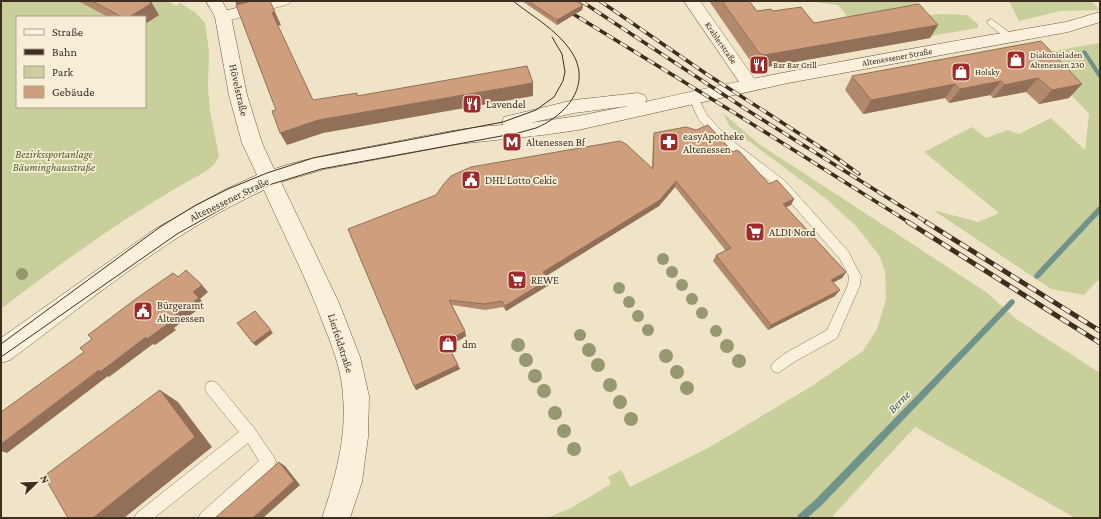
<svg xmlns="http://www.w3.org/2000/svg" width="1101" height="519" font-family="'Crimson Pro',serif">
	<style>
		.green { fill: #c9cf9b; fill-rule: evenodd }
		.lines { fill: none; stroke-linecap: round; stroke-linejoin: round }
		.stream { fill: #6f938a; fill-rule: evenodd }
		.service-casing { stroke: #8d765c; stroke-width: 1 }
		.minor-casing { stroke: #8d765c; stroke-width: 1 }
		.tertiary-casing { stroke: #8d765c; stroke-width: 1 }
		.secondary-casing { stroke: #6f573f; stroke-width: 1 }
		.service { fill: #faf1dc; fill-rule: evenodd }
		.minor { fill: #faf1dc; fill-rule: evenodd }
		.tertiary { fill: #faf1dc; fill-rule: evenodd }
		.secondary { fill: #faf1dc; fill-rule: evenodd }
		.tram { stroke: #3d2e20; stroke-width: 1 }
		.rail-far1-casing { stroke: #3d2e20; stroke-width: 3.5 }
		.rail-casing { stroke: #3d2e20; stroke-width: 5 }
		.rail-far1 { stroke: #f7eed8; stroke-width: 2.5; stroke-dasharray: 8; stroke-linecap: butt }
		.rail { stroke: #f7eed8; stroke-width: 3.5; stroke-dasharray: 10; stroke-linecap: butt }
		.tree { fill: #96986f }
		.wall { fill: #b2896c }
		.shaded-wall { fill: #916f58 }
		.building { fill: #cf9f7d; stroke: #916f58 }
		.labels { text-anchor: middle; stroke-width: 3.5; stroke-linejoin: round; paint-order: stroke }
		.far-street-label { font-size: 9px; fill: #3d2e20; stroke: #f7eed8 }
		.far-poi-label { font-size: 9px; fill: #3d2e20; stroke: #f7eed8; text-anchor: start }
		.street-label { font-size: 11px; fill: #3d2e20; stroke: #f7eed8 }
		.poi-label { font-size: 11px; fill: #3d2e20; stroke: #f7eed8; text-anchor: start }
		.park-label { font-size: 11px; font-style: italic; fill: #4d5a26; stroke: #f7eed8 }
		.water-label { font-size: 12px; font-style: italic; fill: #2f5d5a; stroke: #f7eed8 }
	</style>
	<rect width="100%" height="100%" fill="#f0e4c8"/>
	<path class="green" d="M1 1H167L177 6 180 3 196 13 205 23 209 51 208 87 210 111 219 156 214 165 205 172C133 211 66 259 1 309ZM17 17H145V107H17Z
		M819 1H916L925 9 853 24 838 5 820 3Z
		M1009 1H1091L1100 10 1060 11 1019 21Z
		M940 14 967 15 978 24V28L930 36 913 17Z
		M1100 43V278L1084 295 1051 289 933 210 978 222 999 213 924 152 972 127 986 138 1008 130 1019 134 1051 118 1085 150 1089 114 1034 54Z
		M723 113 759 144 986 292 1015 318 1100 373V518H1075L915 427 831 518H547L571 508 611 484 608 477 621 470 630 487 706 449 735 432 812 386 863 351 877 329 886 299 885 272 879 255 855 225 825 198 730 127Z"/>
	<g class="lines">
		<path class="stream" d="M1084 50 1086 51 1100 72V78L1098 77 1082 52Z
			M1098 207H1100V213L1039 278 1037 279 1035 278 1034 276 1035 274Z
			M1012 299 1014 300 1015 302 1014 304 821 506 807 518H797L798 515 815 500 1010 300Z"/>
		<g class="service-casing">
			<path id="service" d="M991 19 1013 35 1015 37 1013 39H1007L988 24 987 22Z
				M693 93 696 94 707 115 725 135 785 181 848 251 861 276 860 285 837 338 794 362 778 373 773 371 771 367 773 363 784 354 827 330 848 285 849 276 840 259 777 187 717 141 699 120 688 96Z
				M212 381 217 383 254 428 274 457 276 462 274 467 217 518H198L201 513 259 461 248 443 154 518H134L137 513 239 432 207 393 205 388 207 383Z"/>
		</g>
		<g class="minor-casing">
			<path id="minor" d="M264 1H291L289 4 223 22 217 21 215 17 217 13Z"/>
		</g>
		<g class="tertiary-casing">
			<path id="tertiary" d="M684 1H700L756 81 759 85 756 89 750 91 744 89Z"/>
		</g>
		<g class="secondary-casing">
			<path id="secondary" d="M206 1H222L231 17 247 95 262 143 274 169C313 156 354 150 394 142 430 135 466 127 503 125L502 122 504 117 574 100 638 93 644 95 647 99 645 102C785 70 925 46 1066 22L1100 12V22L1068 32 788 83 578 130 543 135 458 144 325 169 281 182 339 303 360 357 369 396 368 437 362 482 350 518H322C335 479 347 437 343 396 342 372 333 348 324 326 307 279 284 235 264 190 170 233 92 299 10 360L1 363V338L155 229 224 190 257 175 242 143 229 95 215 17ZM628 106 578 116 530 123 574 113Z"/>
		</g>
		<use href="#service" class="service"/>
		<use href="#minor" class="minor"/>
		<use href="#tertiary" class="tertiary"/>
		<use href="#secondary" class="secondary"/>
		<path class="tram" d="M1 344 160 227 196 205 228 189 267 173 313 158 503 122 536 110 554 97 563 81 565 72 562 54 552 37
			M1 357 177 234 234 202 272 184 321 169 518 133C524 131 530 130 536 128 567 115 593 84 571 51 557 30 532 16 513 1"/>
		<g class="rail-far1-casing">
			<path id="rail-far1" d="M552 1 733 112 910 223
				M581 1 747 110 928 223
				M600 1 705 73 834 156 859 174"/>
		</g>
		<g class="rail-casing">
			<path id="rail" d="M908 222 1100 343
				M926 222 1100 331"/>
		</g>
		<use href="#rail-far1" class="rail-far1"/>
		<use href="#rail" class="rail"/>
	</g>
	<g class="tree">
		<circle cx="663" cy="259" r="6"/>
		<circle cx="672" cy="272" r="6"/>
		<circle cx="22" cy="274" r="6"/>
		<circle cx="682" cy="285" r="6"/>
		<circle cx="619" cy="288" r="6"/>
		<circle cx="692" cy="299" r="6"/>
		<circle cx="629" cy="302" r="6"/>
		<circle cx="702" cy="313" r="6"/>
		<circle cx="638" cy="316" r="6"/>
		<circle cx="648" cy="330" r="6"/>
		<circle cx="716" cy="331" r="6"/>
		<circle cx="580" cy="335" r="6"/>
		<circle cx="518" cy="345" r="7"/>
		<circle cx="727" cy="346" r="7"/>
		<circle cx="589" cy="350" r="7"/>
		<circle cx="666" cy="356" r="7"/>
		<circle cx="526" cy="360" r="7"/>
		<circle cx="739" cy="361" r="7"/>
		<circle cx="598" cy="365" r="7"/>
		<circle cx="677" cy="372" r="7"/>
		<circle cx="535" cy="376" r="7"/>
		<circle cx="610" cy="385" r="7"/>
		<circle cx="687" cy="388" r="7"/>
		<circle cx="544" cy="391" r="7"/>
		<circle cx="620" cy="402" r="7"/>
		<circle cx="555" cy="413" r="7"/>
		<circle cx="631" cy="419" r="7"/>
		<circle cx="564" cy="431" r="7"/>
		<circle cx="574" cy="449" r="7"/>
	</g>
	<path class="wall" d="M78 1H148L159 15 145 24V17H108Z
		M522 1H576L583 5 582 10 557 25Z
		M709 1H749L757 11H773L814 23 938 25 930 38 760 68 754 66Z
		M1041 41 1069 98 1039 104 1026 92 993 98 990 95 949 103 945 98 863 114 845 90 852 76Z
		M654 133 733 152 769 184 794 199 791 205 786 207 846 272 842 278 833 282 835 296 768 330 713 261 716 255 726 251 675 187 659 206 546 276 549 285 506 311 503 307 485 310 452 305 465 331 466 336 449 347 460 369 416 390 348 229 652 168 653 140Z"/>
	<path class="shaded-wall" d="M235 1H262L237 6Z
		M152 3 159 15 145 24V17H129Z
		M583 5 582 10 557 25V20Z
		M275 12 281 25 278 26 272 13Z
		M938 25 930 38 760 68 764 55Z
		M1038 78 1026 92 993 98 1004 85Z
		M1001 81 990 95 949 103 960 89Z
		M533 83V96L323 133 287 145 280 133 318 120Z
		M955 84 945 98 863 114 871 100Z
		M1082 84 1069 98 1039 104 1052 90Z
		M676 181 675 187 659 206 543 278V272Z
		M794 199 791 205 780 210 783 204Z
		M846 272 842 278 827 286 831 280Z
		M549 279V285L506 311 505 306Z
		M202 285 208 292 200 299 205 304 174 328 176 330 155 345 153 344 109 377 108 376 7 453 1 451V444L99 370 167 321 193 292Z
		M840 290 835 296 768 330 771 325Z
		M255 311 273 333 256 346 253 343Z
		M465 331 466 336 448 347 446 342Z
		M458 365 460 369 416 390 414 386Z
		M160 390 178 402 212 447 124 518H93Z
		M279 462 285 466 300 485 263 518H253Z"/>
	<path class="building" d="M92 1H148L152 3 129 17H122Z
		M252 1H270L275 12 272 13 313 100 357 93V96L527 66 533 83 318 120 280 133 272 111 276 110 236 5Z
		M528 1H576L583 5 557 20Z
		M722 1H749L757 11 771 9 773 11 801 7 814 23 919 4 938 25 764 55 759 53Z
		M1041 41 1082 84 1052 90 1038 78 1004 85 1001 81 960 89 955 84 871 100 852 76Z
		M708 125 733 152 737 150 740 152 769 184 777 180 794 199 783 204 846 272 831 280 840 290 771 325 716 255 731 248 676 181 660 200 543 272 549 279 505 306 502 301 484 304 449 300 465 331 446 342 458 365 414 386 348 229 436 195 443 185 451 176 471 167 620 141 626 144 653 169 654 133 686 127 696 130Z
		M186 270 202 285 193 292 199 298 167 321 169 323 147 339 146 337 100 372 99 370 1 444V412L84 352 80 348 92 339 88 335 137 298 173 273 178 277Z
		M255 311 271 330 253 343 237 323Z
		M160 390 195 437 93 518H68L44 476Z
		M279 462 294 481 253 518H215Z"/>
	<defs>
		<g id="shop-square" transform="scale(1)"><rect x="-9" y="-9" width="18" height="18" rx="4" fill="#9e2a2b" stroke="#f7eed8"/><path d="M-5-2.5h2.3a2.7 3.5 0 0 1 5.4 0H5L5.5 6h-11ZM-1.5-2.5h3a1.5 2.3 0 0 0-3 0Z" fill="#fff"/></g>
		<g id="restaurant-square" transform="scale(1)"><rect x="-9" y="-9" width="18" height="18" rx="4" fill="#9e2a2b" stroke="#f7eed8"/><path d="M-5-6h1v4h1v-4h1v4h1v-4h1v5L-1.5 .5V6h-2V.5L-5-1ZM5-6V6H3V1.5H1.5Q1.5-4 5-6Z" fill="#fff"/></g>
		<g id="metro-square" transform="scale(1)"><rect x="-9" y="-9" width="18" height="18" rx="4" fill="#9e2a2b" stroke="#f7eed8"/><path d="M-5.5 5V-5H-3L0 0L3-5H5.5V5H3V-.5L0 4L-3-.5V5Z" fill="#fff"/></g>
		<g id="pharmacy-square" transform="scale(1)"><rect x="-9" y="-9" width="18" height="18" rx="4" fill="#9e2a2b" stroke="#f7eed8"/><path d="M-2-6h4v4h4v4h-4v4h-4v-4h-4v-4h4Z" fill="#fff"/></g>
		<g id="civic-square" transform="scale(1)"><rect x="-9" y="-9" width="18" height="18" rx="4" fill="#9e2a2b" stroke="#f7eed8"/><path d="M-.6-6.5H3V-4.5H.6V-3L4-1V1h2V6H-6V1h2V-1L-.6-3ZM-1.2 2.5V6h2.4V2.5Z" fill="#fff"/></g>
		<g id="supermarket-square" transform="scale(1)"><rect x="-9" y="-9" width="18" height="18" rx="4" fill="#9e2a2b" stroke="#f7eed8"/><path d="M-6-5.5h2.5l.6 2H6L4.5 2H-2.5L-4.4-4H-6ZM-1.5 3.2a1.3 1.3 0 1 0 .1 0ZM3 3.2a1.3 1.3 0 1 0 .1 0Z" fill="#fff"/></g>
	</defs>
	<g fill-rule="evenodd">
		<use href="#shop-square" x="1016" y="60"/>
		<use href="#restaurant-square" x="759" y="65"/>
		<use href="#shop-square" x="961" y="72"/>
		<use href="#restaurant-square" x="472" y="104"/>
		<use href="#metro-square" x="512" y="142"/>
		<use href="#pharmacy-square" x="669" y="142"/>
		<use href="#civic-square" x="471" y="180"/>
		<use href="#supermarket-square" x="755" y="232"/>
		<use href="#supermarket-square" x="517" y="280"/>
		<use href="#civic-square" x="143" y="311"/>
		<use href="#shop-square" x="448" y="344"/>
	</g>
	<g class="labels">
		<g class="far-street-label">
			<text transform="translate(721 43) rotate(55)" y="3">Krablerstraße</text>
			<text transform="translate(897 57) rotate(-10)" y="3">Altenessener Straße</text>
		</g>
		<g class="far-poi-label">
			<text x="1030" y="58">Diakonieladen<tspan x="1030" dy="10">Altenessen 230</tspan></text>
			<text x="773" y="68">Bar Bar Grill</text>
			<text x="975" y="75">Holsky</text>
		</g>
		<g class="street-label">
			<text transform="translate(239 90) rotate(77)" y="4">Hövelstraße</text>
			<text transform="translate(229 199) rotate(-26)" y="4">Altenessener Straße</text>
			<text transform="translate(341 343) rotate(72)" y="4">Lierfeldstraße</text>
		</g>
		<g class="poi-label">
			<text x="486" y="108">Lavendel</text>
			<text x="683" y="140">easyApotheke<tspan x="683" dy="13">Altenessen</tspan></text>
			<text x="526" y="146">Altenessen Bf</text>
			<text x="485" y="184">DHL Lotto Cekic</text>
			<text x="769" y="236">ALDI Nord</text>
			<text x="531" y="284">REWE</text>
			<text x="157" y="309">Bürgeramt<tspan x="157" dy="13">Altenessen</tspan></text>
			<text x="462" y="348">dm</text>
		</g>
		<g class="park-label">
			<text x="54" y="158">Bezirkssportanlage<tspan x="54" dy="13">Bäuminghausstraße</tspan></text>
		</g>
		<g class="water-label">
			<text transform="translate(899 402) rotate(-46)" y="4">Berne</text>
		</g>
	</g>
	<rect width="1101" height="519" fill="none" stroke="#3d2e20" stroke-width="4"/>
	<rect x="16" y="16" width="130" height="92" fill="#f7eed8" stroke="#ada18e"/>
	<rect x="24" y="29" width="20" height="6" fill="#faf1dc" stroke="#ada18e"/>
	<text x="52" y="36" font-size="12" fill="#3d2e20">Straße</text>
	<rect x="24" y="49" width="20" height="6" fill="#3d2e20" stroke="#ada18e"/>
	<text x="52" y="56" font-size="12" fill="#3d2e20">Bahn</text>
	<rect x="24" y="66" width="20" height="12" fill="#c9cf9b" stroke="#ada18e"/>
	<text x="52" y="76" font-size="12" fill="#3d2e20">Park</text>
	<rect x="24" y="86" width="20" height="12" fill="#cf9f7d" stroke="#ada18e"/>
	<text x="52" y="96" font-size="12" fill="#3d2e20">Gebäude</text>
	<g transform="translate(36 483) rotate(67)" stroke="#f7eed8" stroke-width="3" paint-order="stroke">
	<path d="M0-3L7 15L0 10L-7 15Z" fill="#3d2e20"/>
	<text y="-6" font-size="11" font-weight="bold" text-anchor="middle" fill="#3d2e20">N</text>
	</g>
</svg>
